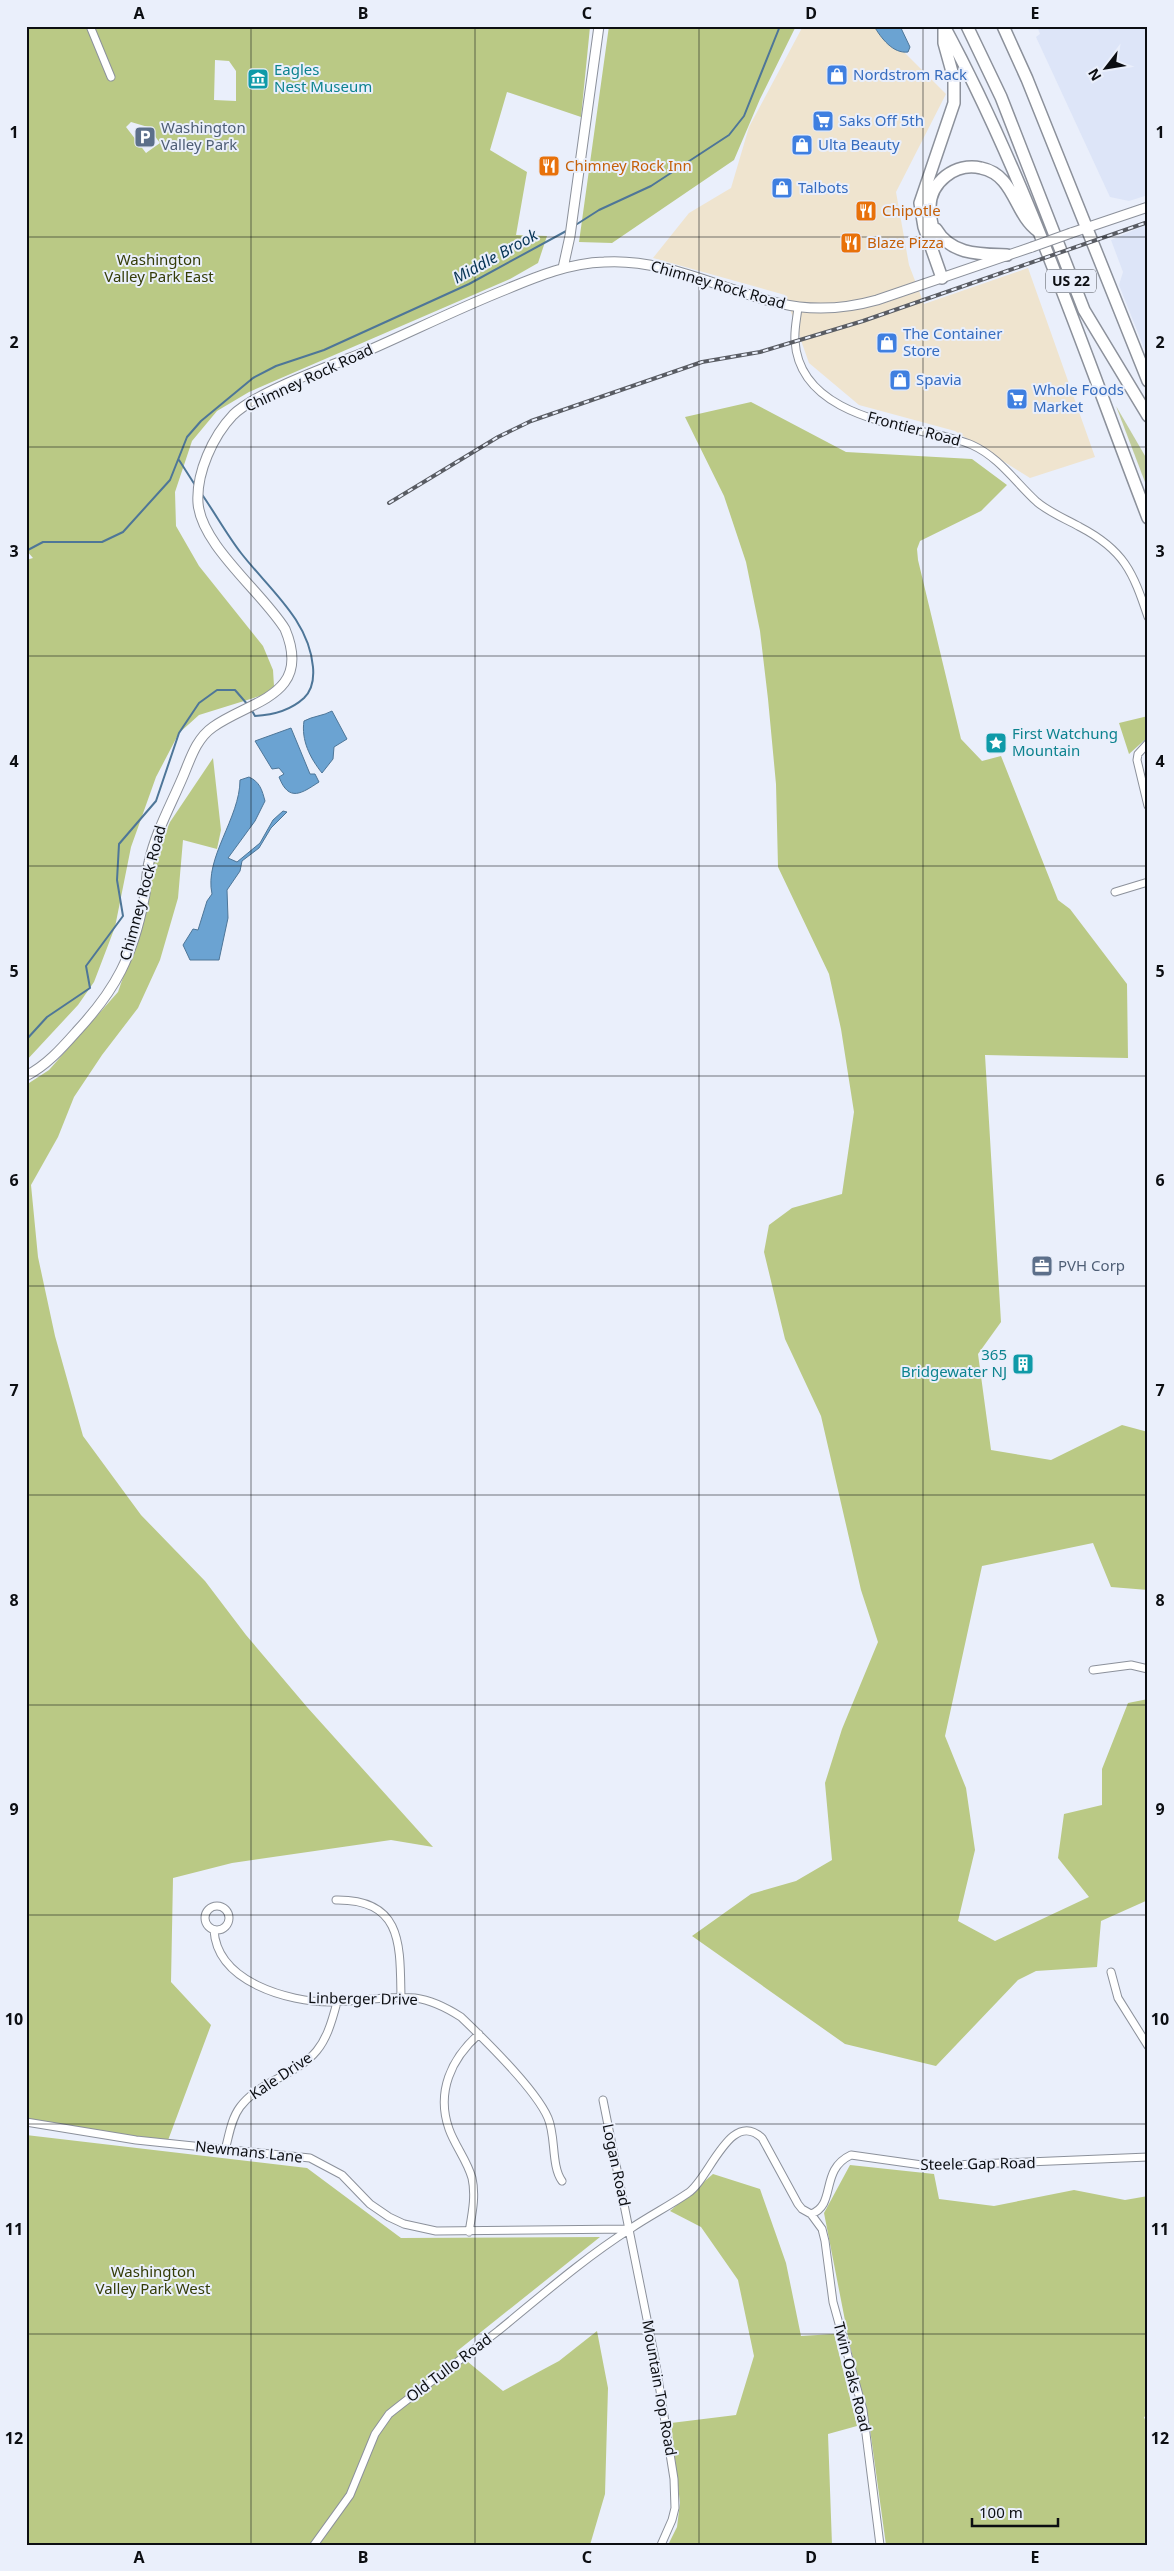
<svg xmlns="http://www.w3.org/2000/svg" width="1174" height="2571" font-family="'Noto Sans',sans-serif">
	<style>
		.commercial { fill: #efe4cf }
		.built { fill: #dde5f8 }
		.green { fill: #c2cd9d }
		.forest { fill: #bac985; fill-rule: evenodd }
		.water { fill: #6ba3d2; stroke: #4e7698 }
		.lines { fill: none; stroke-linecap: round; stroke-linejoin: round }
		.stream { stroke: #4e7698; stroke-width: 2 }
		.minor-casing { stroke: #8c919b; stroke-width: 9 }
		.tertiary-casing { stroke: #8c919b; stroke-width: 11 }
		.trunk-casing { stroke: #8c919b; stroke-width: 14 }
		.minor { stroke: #fff; stroke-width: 7 }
		.tertiary { stroke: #fff; stroke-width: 9 }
		.trunk { stroke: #fff; stroke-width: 11 }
		.rail-casing { stroke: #595c63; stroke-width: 4 }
		.rail { stroke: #eaeffb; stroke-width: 2; stroke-dasharray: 5.5; stroke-linecap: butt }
		.tertiary-bridge-casing { stroke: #8c919b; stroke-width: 11; stroke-linecap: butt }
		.tertiary-bridge { stroke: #fff; stroke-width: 9 }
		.grid { fill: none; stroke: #0c0e12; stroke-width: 1; stroke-opacity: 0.55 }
		.labels { text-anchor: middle; stroke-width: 4; stroke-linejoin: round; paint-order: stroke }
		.shield { fill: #eaeffb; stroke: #4f5258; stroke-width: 1 }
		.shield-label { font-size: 14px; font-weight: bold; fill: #0c0e12 }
		.culture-label { font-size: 15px; fill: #0d838f; stroke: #eaeffb; text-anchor: start }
		.shop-label { font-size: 15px; fill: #366cbe; stroke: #eaeffb; text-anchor: start }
		.service-label { font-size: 15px; fill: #4e5e75; stroke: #eaeffb; text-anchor: start }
		.food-label { font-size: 15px; fill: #c56008; stroke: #eaeffb; text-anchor: start }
		.park-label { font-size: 15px; fill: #343c07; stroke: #eaeffb }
		.street-label { font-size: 15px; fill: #0c0e12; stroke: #eaeffb }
		.water-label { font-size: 16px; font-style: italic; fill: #093656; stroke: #eaeffb }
		.neatline { fill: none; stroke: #0c0e12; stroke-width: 2 }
		.grid-label { font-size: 16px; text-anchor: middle; font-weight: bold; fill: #0c0e12 }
	</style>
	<rect width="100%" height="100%" fill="#eaeffb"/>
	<path class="commercial" d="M803 26H878L946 94 896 192 909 265 924 304 1028 268 1095 457 1030 478 955 431 859 405 809 363 785 295 653 258 689 213 731 188 749 127Z"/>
	<path class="built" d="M1037 26H1148V195L1129 201 1110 197 1036 37 1040 34Z
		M1148 224V358L1119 285 1123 272 1111 240Z"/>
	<path class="green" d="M1116 406 1148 461V490Z"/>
	<path class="forest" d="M26 26 590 27 581 117 507 92 490 150 527 172 516 235 547 236 538 263 510 279 249 392 217 411 192 441 175 492 176 526 199 566 263 646 273 670 274 686 263 695 199 715 179 733 156 777 131 847 115 927 94 982 78 1005 26 1061V560L33 558 26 550ZM215 60 229 61 236 71V101L214 100ZM131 122 148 127 160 143 146 153 126 127Z
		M609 26H796L760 99 734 160 612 243 579 242Z
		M751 402 846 452 972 459 1007 485 981 511 920 541 917 549 918 560 961 739 982 761 1001 756 1058 900 1070 909 1127 984 1128 1058 985 1055 1001 1322 978 1354 991 1450 1051 1460 1122 1425 1148 1432V1590L1111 1587 1093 1543 982 1566 945 1736 966 1788 975 1850 958 1921 995 1941 1089 1897 1058 1858 1064 1814 1102 1805V1769L1128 1703 1148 1699V1900L1101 1921 1097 1967 1036 1971 1018 1980 936 2066 845 2044 692 1936 751 1894 796 1881 832 1860 825 1783 842 1729 878 1642 861 1590 821 1416 785 1339 764 1252 769 1225 792 1208 842 1194 854 1112 841 1029 829 974 778 867 776 784 768 699 760 631 746 562 724 496 685 417Z
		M1148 716V737L1129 754 1119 723Z
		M213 758 221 830 217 849 183 840 178 898 160 960 138 1008 102 1055 74 1097 58 1137 31 1185 38 1257 55 1336 83 1436 141 1515 205 1581 246 1635 307 1707 433 1847 391 1840 232 1863 173 1878 171 1982 211 2025 167 2143 26 2122V1085L49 1070 118 992 139 932 152 864 170 822Z
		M26 2135 307 2168 401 2238 600 2237 456 2352 503 2391 559 2361 597 2331 608 2388 605 2494 590 2545H26Z
		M850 2165 934 2174 939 2199 994 2206 1074 2190 1125 2200 1148 2196V2415L1144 2417 1148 2428V2545H886L869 2422 850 2346 824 2213Z
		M713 2174 760 2189 786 2263 801 2336 834 2334 857 2426 828 2434 832 2545H668L677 2527 680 2503 671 2423 736 2415 754 2356 738 2280 701 2227 670 2211Z"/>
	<path class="water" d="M874 26H900L910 47 908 52C893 54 881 38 874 26Z
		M332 711 347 739 334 747 333 759 322 773C310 758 301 740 304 721 313 716 323 716 332 711Z
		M291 728 310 774H315L319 782C302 793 289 803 279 777L284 774 279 768 272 769 255 741Z
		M249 777C260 782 262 790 265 801L255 821 228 858 237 862 260 843 273 820 283 811 287 812 271 828 259 848 242 861 240 871 227 890 228 918 219 960H190L183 945 193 929 198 930 207 901 212 894C204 858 240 818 240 780Z"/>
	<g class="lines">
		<path class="stream" d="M574 226 599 210 651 186 729 135 744 116 780 26
			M179 460 195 485
			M201 493C215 513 227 535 241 553 269 589 309 620 313 667 314 678 312 690 304 698 291 710 273 715 255 716L251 709
			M26 551 43 542H102L123 532 170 480 187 437 201 421 253 378 276 366 324 350 469 284 568 230
			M26 1040 47 1017 90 988 86 966 123 916 117 880 119 844 156 801 179 733 199 703 217 690H235L248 705"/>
		<g class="minor-casing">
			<path id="minor" d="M90 26 111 77
				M798 307C797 318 794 330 795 341 799 404 871 420 920 431 938 435 956 438 972 445 999 457 1016 483 1037 502 1050 513 1066 519 1080 527 1124 550 1133 572 1148 617
				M1148 743 1138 754 1137 760 1148 806
				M1115 892 1148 882
				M1093 1670 1131 1665 1148 1669
				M336 1900C403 1899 400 1945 401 1998
				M205 1918a12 12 0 1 1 24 0a12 12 0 1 1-24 0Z
				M214 1930C217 1982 288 2002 331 2002 359 2002 387 1995 415 1998 431 2000 447 2008 461 2017 484 2039 536 2090 548 2118 556 2136 551 2166 562 2181
				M1111 1972 1118 1998 1148 2046
				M603 2100 655 2359 674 2479 675 2508 672 2520 661 2545
				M26 2122 136 2140 310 2158 342 2175 370 2204 389 2217 404 2224 436 2231 629 2229
				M225 2150C229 2136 231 2119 240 2107 249 2095 261 2088 273 2081 316 2059 325 2049 337 2002
				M811 2214 822 2229 825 2241 833 2302 863 2410 880 2545
				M469 2232C472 2214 476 2196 472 2178 467 2160 455 2146 449 2129 436 2092 451 2059 479 2034
				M314 2545 350 2495 375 2434 389 2414C425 2385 462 2359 498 2331 541 2296 583 2259 630 2229 649 2216 669 2206 688 2193 709 2180 730 2108 762 2138L798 2204 802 2209 811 2214C837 2205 819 2170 851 2155L929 2166 1148 2157"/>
		</g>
		<g class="tertiary-casing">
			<path id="tertiary" d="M1071 233 1148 207
				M563 268 570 236 599 26
				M26 1076C47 1065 61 1049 77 1031 116 989 133 956 144 899 147 887 146 874 149 862 156 831 172 803 184 774 191 757 197 738 213 727 251 700 313 696 285 629 263 593 201 545 198 503 196 473 213 436 233 415 256 392 333 365 365 352 413 331 459 308 507 289 538 276 570 263 604 262 664 258 720 289 778 303 811 311 845 309 877 300L1032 247"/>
		</g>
		<g class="trunk-casing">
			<path id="trunk" d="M944 26C1028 182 1084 352 1148 518
				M967 26 1001 97 1084 310 1148 416
				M1003 26 1027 79 1148 381
				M936 229C951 255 980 254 1007 255
				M937 243C934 232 930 221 930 209 929 182 956 162 981 168 1015 175 1014 214 1038 231
				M942 278 924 227 920 203 954 103V79L944 43V28"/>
		</g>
		<use href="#minor" class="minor"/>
		<use href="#tertiary" class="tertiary"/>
		<use href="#trunk" class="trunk"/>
		<g class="rail-casing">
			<path id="rail" d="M389 503 498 437 531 421 702 362 760 352 863 321 1148 222"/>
		</g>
		<use href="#rail" class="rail"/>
		<g class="tertiary-bridge-casing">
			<path id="tertiary-bridge" d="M1032 247 1071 233"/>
		</g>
		<use href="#tertiary-bridge" class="tertiary-bridge"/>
	</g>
	<path class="grid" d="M251 26V2545M475 26V2545M699 26V2545M923 26V2545M26 237H1148M26 447H1148M26 656H1148M26 866H1148M26 1076H1148M26 1286H1148M26 1495H1148M26 1705H1148M26 1915H1148M26 2124H1148M26 2334H1148"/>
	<defs>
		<g id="shop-square" transform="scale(1.125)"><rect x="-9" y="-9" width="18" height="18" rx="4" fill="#3f7fe0" stroke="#eaeffb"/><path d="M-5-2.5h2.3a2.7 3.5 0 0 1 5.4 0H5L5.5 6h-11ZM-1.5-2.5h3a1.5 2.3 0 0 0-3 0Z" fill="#fff"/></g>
		<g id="museum-square" transform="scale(1.125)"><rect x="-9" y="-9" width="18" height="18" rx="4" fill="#0f9aa8" stroke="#eaeffb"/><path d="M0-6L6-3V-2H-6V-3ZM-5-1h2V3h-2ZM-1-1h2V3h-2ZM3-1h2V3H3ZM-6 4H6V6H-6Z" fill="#fff"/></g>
		<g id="supermarket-square" transform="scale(1.125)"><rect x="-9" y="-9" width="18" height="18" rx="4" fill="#3f7fe0" stroke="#eaeffb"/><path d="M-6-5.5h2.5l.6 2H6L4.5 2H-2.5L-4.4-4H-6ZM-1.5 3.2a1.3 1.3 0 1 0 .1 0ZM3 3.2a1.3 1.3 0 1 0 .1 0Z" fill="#fff"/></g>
		<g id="parking-square" transform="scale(1.125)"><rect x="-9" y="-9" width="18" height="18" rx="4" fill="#5c6f8a" stroke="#eaeffb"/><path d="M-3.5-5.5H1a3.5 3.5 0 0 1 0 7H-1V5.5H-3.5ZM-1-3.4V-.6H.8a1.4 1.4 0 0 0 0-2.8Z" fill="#fff"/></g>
		<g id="restaurant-square" transform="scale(1.125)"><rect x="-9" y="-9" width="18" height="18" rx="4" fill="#e8710a" stroke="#eaeffb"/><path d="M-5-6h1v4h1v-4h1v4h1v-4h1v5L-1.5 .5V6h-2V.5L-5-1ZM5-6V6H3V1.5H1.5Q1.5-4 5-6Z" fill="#fff"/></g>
		<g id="sight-square" transform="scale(1.125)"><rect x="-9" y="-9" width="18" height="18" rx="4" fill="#0f9aa8" stroke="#eaeffb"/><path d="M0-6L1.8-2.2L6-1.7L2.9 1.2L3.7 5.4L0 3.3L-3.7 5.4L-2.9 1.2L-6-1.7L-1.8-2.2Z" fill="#fff"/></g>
		<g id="office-square" transform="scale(1.125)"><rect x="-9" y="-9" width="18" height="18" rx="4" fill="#5c6f8a" stroke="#eaeffb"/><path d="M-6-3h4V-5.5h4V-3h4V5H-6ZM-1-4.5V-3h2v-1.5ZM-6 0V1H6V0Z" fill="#fff"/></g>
		<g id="building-square" transform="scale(1.125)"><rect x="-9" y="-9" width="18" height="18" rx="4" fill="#0f9aa8" stroke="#eaeffb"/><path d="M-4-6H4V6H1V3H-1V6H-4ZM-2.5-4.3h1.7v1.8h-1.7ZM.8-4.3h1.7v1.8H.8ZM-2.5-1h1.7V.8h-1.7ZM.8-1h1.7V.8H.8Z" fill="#fff"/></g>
	</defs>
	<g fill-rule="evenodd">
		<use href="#shop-square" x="837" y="75"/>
		<use href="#museum-square" x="258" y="79"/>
		<use href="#supermarket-square" x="823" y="121"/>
		<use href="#parking-square" x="145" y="137"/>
		<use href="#shop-square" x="802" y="145"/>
		<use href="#restaurant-square" x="549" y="166"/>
		<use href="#shop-square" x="782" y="188"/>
		<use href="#restaurant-square" x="866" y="211"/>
		<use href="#restaurant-square" x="851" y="243"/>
		<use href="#shop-square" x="887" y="343"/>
		<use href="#shop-square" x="900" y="380"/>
		<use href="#supermarket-square" x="1017" y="399"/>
		<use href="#sight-square" x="996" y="743"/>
		<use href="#office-square" x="1042" y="1266"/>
		<use href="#building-square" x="1023" y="1364"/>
	</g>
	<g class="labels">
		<rect class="shield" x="1046" y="269.5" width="50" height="23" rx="4"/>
		<g class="shield-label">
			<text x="1071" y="286">US 22</text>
		</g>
		<g class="culture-label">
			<text x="274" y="75">Eagles<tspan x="274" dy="17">Nest Museum</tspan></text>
			<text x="1012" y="739">First Watchung<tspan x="1012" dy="17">Mountain</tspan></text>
			<text x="1007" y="1360" text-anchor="end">365<tspan x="1007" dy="17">Bridgewater NJ</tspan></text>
		</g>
		<g class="shop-label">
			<text x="853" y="80">Nordstrom Rack</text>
			<text x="839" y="126">Saks Off 5th</text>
			<text x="818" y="150">Ulta Beauty</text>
			<text x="798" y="193">Talbots</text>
			<text x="903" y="339">The Container<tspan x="903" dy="17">Store</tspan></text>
			<text x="916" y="385">Spavia</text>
			<text x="1033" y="395">Whole Foods<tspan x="1033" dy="17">Market</tspan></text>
		</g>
		<g class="service-label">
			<text x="161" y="133">Washington<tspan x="161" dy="17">Valley Park</tspan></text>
			<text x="1058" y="1271">PVH Corp</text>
		</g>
		<g class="food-label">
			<text x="565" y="171">Chimney Rock Inn</text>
			<text x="882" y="216">Chipotle</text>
			<text x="867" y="248">Blaze Pizza</text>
		</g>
		<g class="park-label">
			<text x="159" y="265">Washington<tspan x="159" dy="17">Valley Park East</tspan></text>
			<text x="153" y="2277">Washington<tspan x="153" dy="17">Valley Park West</tspan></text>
		</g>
		<g class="street-label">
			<text transform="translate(718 285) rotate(16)" y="5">Chimney Rock Road</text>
			<text transform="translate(309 378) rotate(-25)" y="5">Chimney Rock Road</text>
			<text transform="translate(914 429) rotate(15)" y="5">Frontier Road</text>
			<text transform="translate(143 893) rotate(-75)" y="5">Chimney Rock Road</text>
			<text transform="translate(363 1999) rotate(1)" y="5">Linberger Drive</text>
			<text transform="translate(281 2076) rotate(-34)" y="5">Kale Drive</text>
			<text transform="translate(249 2152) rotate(6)" y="5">Newmans Lane</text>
			<text transform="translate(978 2164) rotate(-1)" y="5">Steele Gap Road</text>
			<text transform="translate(616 2165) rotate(78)" y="5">Logan Road</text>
			<text transform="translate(449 2368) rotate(-37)" y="5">Old Tullo Road</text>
			<text transform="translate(852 2377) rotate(76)" y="5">Twin Oaks Road</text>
			<text transform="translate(659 2388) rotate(80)" y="5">Mountain Top Road</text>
		</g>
		<g class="water-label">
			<text transform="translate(495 256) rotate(-29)" y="6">Middle Brook</text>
		</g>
	</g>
	<rect width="1174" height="2571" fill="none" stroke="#eaeffb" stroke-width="55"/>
	<g transform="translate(1106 68) rotate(239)" stroke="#eaeffb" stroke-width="4" paint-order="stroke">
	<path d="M0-4L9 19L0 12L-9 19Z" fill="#0c0e12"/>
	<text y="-8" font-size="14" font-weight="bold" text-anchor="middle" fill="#0c0e12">N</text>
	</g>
	<path d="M972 2518v8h86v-8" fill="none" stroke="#0c0e12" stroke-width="2.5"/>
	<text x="979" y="2518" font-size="15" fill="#0c0e12" stroke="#eaeffb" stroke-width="4" paint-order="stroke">100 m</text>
	<rect x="28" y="28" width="1118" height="2516" class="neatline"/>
	<g class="grid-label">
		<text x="139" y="19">A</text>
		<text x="363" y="19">B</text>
		<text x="587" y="19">C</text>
		<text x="811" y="19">D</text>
		<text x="1035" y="19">E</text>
		<text x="14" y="138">1</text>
		<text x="1160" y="138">1</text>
		<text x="14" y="348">2</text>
		<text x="1160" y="348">2</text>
		<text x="14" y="557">3</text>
		<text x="1160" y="557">3</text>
		<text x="14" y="767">4</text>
		<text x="1160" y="767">4</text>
		<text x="14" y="977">5</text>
		<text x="1160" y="977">5</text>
		<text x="14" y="1186">6</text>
		<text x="1160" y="1186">6</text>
		<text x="14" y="1396">7</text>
		<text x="1160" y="1396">7</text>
		<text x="14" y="1606">8</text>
		<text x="1160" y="1606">8</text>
		<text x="14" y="1815">9</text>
		<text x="1160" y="1815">9</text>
		<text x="14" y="2025">10</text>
		<text x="1160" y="2025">10</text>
		<text x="14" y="2235">11</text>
		<text x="1160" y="2235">11</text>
		<text x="14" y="2444">12</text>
		<text x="1160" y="2444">12</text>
		<text x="139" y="2563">A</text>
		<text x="363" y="2563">B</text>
		<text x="587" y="2563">C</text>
		<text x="811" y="2563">D</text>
		<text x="1035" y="2563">E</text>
	</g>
</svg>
